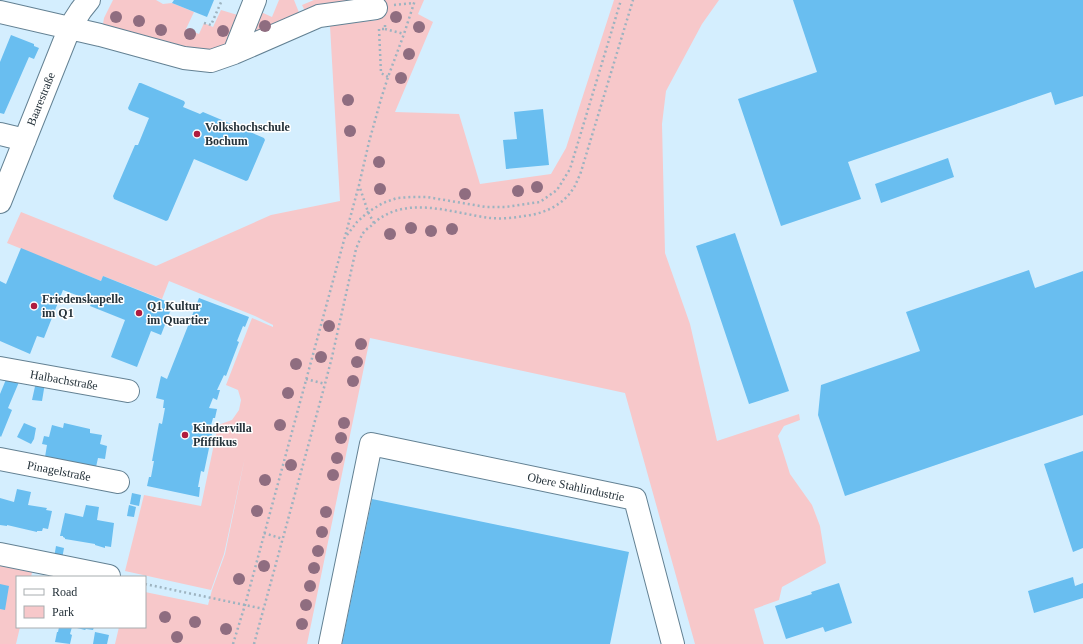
<svg xmlns="http://www.w3.org/2000/svg" width="1083" height="644" font-family="Georgia,serif">
	<style>
		.green { fill: #f7c8ca }
		.building { fill: #69bef0 }
		.lines { fill: none; stroke-linecap: round; stroke-linejoin: round }
		.minor-casing { stroke: #638193; stroke-width: 24 }
		.path { stroke: #9db3c0; stroke-width: 2.5; stroke-dasharray: 2 3; stroke-linecap: butt }
		.minor { stroke: #fff; stroke-width: 22 }
		.tree { fill: #8f6d80 }
		.poi-dot { fill: #b01c3f; stroke: #fff; stroke-width: 1.5 }
		.labels { text-anchor: middle; stroke-width: 3; stroke-linejoin: round; paint-order: stroke }
		.street-label { font-size: 12px; fill: #25323a; stroke: #fff }
		.poi-label { font-size: 12px; font-weight: bold; fill: #25323a; stroke: #fff; text-anchor: start }
	</style>
	<rect width="100%" height="100%" fill="#d4eefe"/>
	<path class="green" d="M113 0H156L163 4 172 3 194 12 186 29 199 34 204 23 213 27 221 10 241 16 226 45 217 50 198 51 103 24 104 18Z
		M279 0H294L300 15 256 32 255 29 261 12 272 17Z
		M314 0H375L306 13 302 5Z
		M376 0H424L418 14 433 22 395 112 459 114 480 184 551 174 566 148 614 0H719L702 24 666 91 662 124 665 253 690 324 717 441 799 414 800 420 784 426 778 436 790 474 812 505 820 526 826 563 782 587 779 600 754 609 764 644H695L625 393 370 338 307 644H115L119 627H145V592L208 605 212 590 225 554 245 457 224 554 211 590 125 571 144 495 201 506 218 425 232 420 239 410 241 400 238 390 226 385 252 318 273 327V325L255 316 169 281 162 299 103 276 101 281 7 243 21 212 156 266 271 215 340 201 330 26 377 20Z
		M0 561 33 568 31 577H17V627H20L16 644H0Z"/>
	<path class="building" d="M174 0H214L207 17 172 3Z
		M793 0H1083V96L1055 105 1051 92 848 162 861 199 781 226 738 99 817 72Z
		M11 35 34 44V46L39 48 34 59 29 57 4 114 0 113V62Z
		M139 83H141L184 101 185 103 183 107 200 114 203 112 264 138 265 140 248 180 246 181 194 159 168 220 166 221 114 199 113 196 135 145H138L149 118 129 110 128 108Z
		M543 109 549 165 506 169 503 140 517 139 514 112Z
		M948 158 954 177 881 203 875 184Z
		M735 233 789 391 749 404 696 246Z
		M21 248 101 281 103 276 173 304 161 335 151 331 137 367 111 357 125 320 90 306 92 301 63 290 44 338 37 336 30 354 0 341V281L6 284Z
		M1029 270 1035 288 1083 271V415L845 496 818 415 821 385 920 351 906 312Z
		M199 298 249 317 245 327 243 326 237 341 239 342 226 376 224 375 217 390H220L217 400 213 398 209 408 217 409 215 418H213L209 433 212 434 204 472 201 471 198 487H200L199 497 147 486 149 477H151L154 461H152L159 423 162 424 165 408H163L164 400 156 398 161 376 167 379Z
		M7 377 19 382 8 408 12 410 1 437 0 436V394Z
		M36 382 45 383 42 401 32 400Z
		M24 423 36 428 34 439 31 444 17 437Z
		M64 423 90 429V433L102 435 100 444 107 446 105 459 98 458 96 467 45 457 47 445 42 444 44 436 49 437 52 425 63 428Z
		M1083 451V548L1073 552 1044 464Z
		M17 489 31 492 28 505 47 508 46 510 52 511 48 529 43 528 42 531H37V532L7 525V526L0 525V498L14 502Z
		M132 493 141 495 139 506 130 504Z
		M372 499 629 552 610 644H342Z
		M86 505 99 507 97 520 114 523 111 547 105 546V548L95 545V544L65 539V538L63 537V536H60L65 513 83 517Z
		M129 505 136 507 134 517 127 516Z
		M56 546 64 548 62 559 54 558Z
		M1073 577 1075 586 1083 583V598L1034 613 1028 591Z
		M839 583 852 623 825 632 823 627 786 639 775 606 812 594 811 592Z
		M0 584 9 586 5 610 0 609Z
		M59 627H72L70 634 72 635 70 644 55 642 57 632H58Z
		M73 627H94L93 630 86 629 85 630Z
		M95 632 109 635 107 644H93Z"/>
	<g class="lines">
		<g class="minor-casing">
			<path id="minor" d="M0 12 100 35 184 58 211 61 234 53 255 0
				M234 53 319 16 376 8
				M0 134 25 140
				M0 202 70 27 81 10 89 0
				M0 368 128 391
				M0 459 118 482
				M0 554 109 576
				M330 644 371 444 635 499 673 644"/>
		</g>
		<path class="path" d="M394 5 414 3
			M204 23 211 25 222 0
			M385 25V29H379L381 73 388 77
			M385 29 404 34
			M374 223 368 212 359 185 369 142 381 99 388 77 404 34 415 0
			M347 235 357 222 368 212 383 203 397 198 412 197H427L486 207H505L540 202 557 190 570 169 621 0
			M306 379 325 384
			M264 533 283 539
			M145 584 264 609
			M233 644 245 605 359 185
			M254 644 325 384 332 357 356 249C358 244 360 239 362 235 364 231 368 228 371 226 403 193 451 213 490 218 501 219 513 218 524 216 543 214 562 206 573 189 576 185 577 180 580 175L633 0"/>
		<use href="#minor" class="minor"/>
	</g>
	<g class="tree">
		<circle cx="116" cy="17" r="6"/>
		<circle cx="396" cy="17" r="6"/>
		<circle cx="139" cy="21" r="6"/>
		<circle cx="265" cy="26" r="6"/>
		<circle cx="419" cy="27" r="6"/>
		<circle cx="161" cy="30" r="6"/>
		<circle cx="223" cy="31" r="6"/>
		<circle cx="190" cy="34" r="6"/>
		<circle cx="409" cy="54" r="6"/>
		<circle cx="401" cy="78" r="6"/>
		<circle cx="348" cy="100" r="6"/>
		<circle cx="350" cy="131" r="6"/>
		<circle cx="379" cy="162" r="6"/>
		<circle cx="537" cy="187" r="6"/>
		<circle cx="380" cy="189" r="6"/>
		<circle cx="518" cy="191" r="6"/>
		<circle cx="465" cy="194" r="6"/>
		<circle cx="411" cy="228" r="6"/>
		<circle cx="452" cy="229" r="6"/>
		<circle cx="431" cy="231" r="6"/>
		<circle cx="390" cy="234" r="6"/>
		<circle cx="329" cy="326" r="6"/>
		<circle cx="361" cy="344" r="6"/>
		<circle cx="321" cy="357" r="6"/>
		<circle cx="357" cy="362" r="6"/>
		<circle cx="296" cy="364" r="6"/>
		<circle cx="353" cy="381" r="6"/>
		<circle cx="288" cy="393" r="6"/>
		<circle cx="344" cy="423" r="6"/>
		<circle cx="280" cy="425" r="6"/>
		<circle cx="341" cy="438" r="6"/>
		<circle cx="337" cy="458" r="6"/>
		<circle cx="291" cy="465" r="6"/>
		<circle cx="333" cy="475" r="6"/>
		<circle cx="265" cy="480" r="6"/>
		<circle cx="257" cy="511" r="6"/>
		<circle cx="326" cy="512" r="6"/>
		<circle cx="322" cy="532" r="6"/>
		<circle cx="318" cy="551" r="6"/>
		<circle cx="264" cy="566" r="6"/>
		<circle cx="314" cy="568" r="6"/>
		<circle cx="239" cy="579" r="6"/>
		<circle cx="310" cy="586" r="6"/>
		<circle cx="306" cy="605" r="6"/>
		<circle cx="165" cy="617" r="6"/>
		<circle cx="195" cy="622" r="6"/>
		<circle cx="302" cy="624" r="6"/>
		<circle cx="226" cy="629" r="6"/>
		<circle cx="177" cy="637" r="6"/>
	</g>
	<g class="poi-dot">
		<circle cx="197" cy="134" r="4"/>
		<circle cx="34" cy="306" r="4"/>
		<circle cx="139" cy="313" r="4"/>
		<circle cx="185" cy="435" r="4"/>
	</g>
	<g class="labels">
		<g class="street-label">
			<text transform="translate(41 99) rotate(-68)" y="4">Baarestraße</text>
			<text transform="translate(64 380) rotate(10)" y="4">Halbachstraße</text>
			<text transform="translate(59 471) rotate(11)" y="4">Pinagelstraße</text>
			<text transform="translate(576 487) rotate(12)" y="4">Obere Stahlindustrie</text>
		</g>
		<g class="poi-label">
			<text x="205" y="131">Volkshochschule<tspan x="205" dy="14">Bochum</tspan></text>
			<text x="42" y="303">Friedenskapelle<tspan x="42" dy="14">im Q1</tspan></text>
			<text x="147" y="310">Q1 Kultur<tspan x="147" dy="14">im Quartier</tspan></text>
			<text x="193" y="432">Kindervilla<tspan x="193" dy="14">Pfiffikus</tspan></text>
		</g>
	</g>
	<rect x="16" y="576" width="130" height="52" fill="#ffffff" stroke="#a8adb0"/>
	<rect x="24" y="589" width="20" height="6" fill="#ffffff" stroke="#a8adb0"/>
	<text x="52" y="596" font-size="12" fill="#25323a">Road</text>
	<rect x="24" y="606" width="20" height="12" fill="#f7c8ca" stroke="#a8adb0"/>
	<text x="52" y="616" font-size="12" fill="#25323a">Park</text>
</svg>
